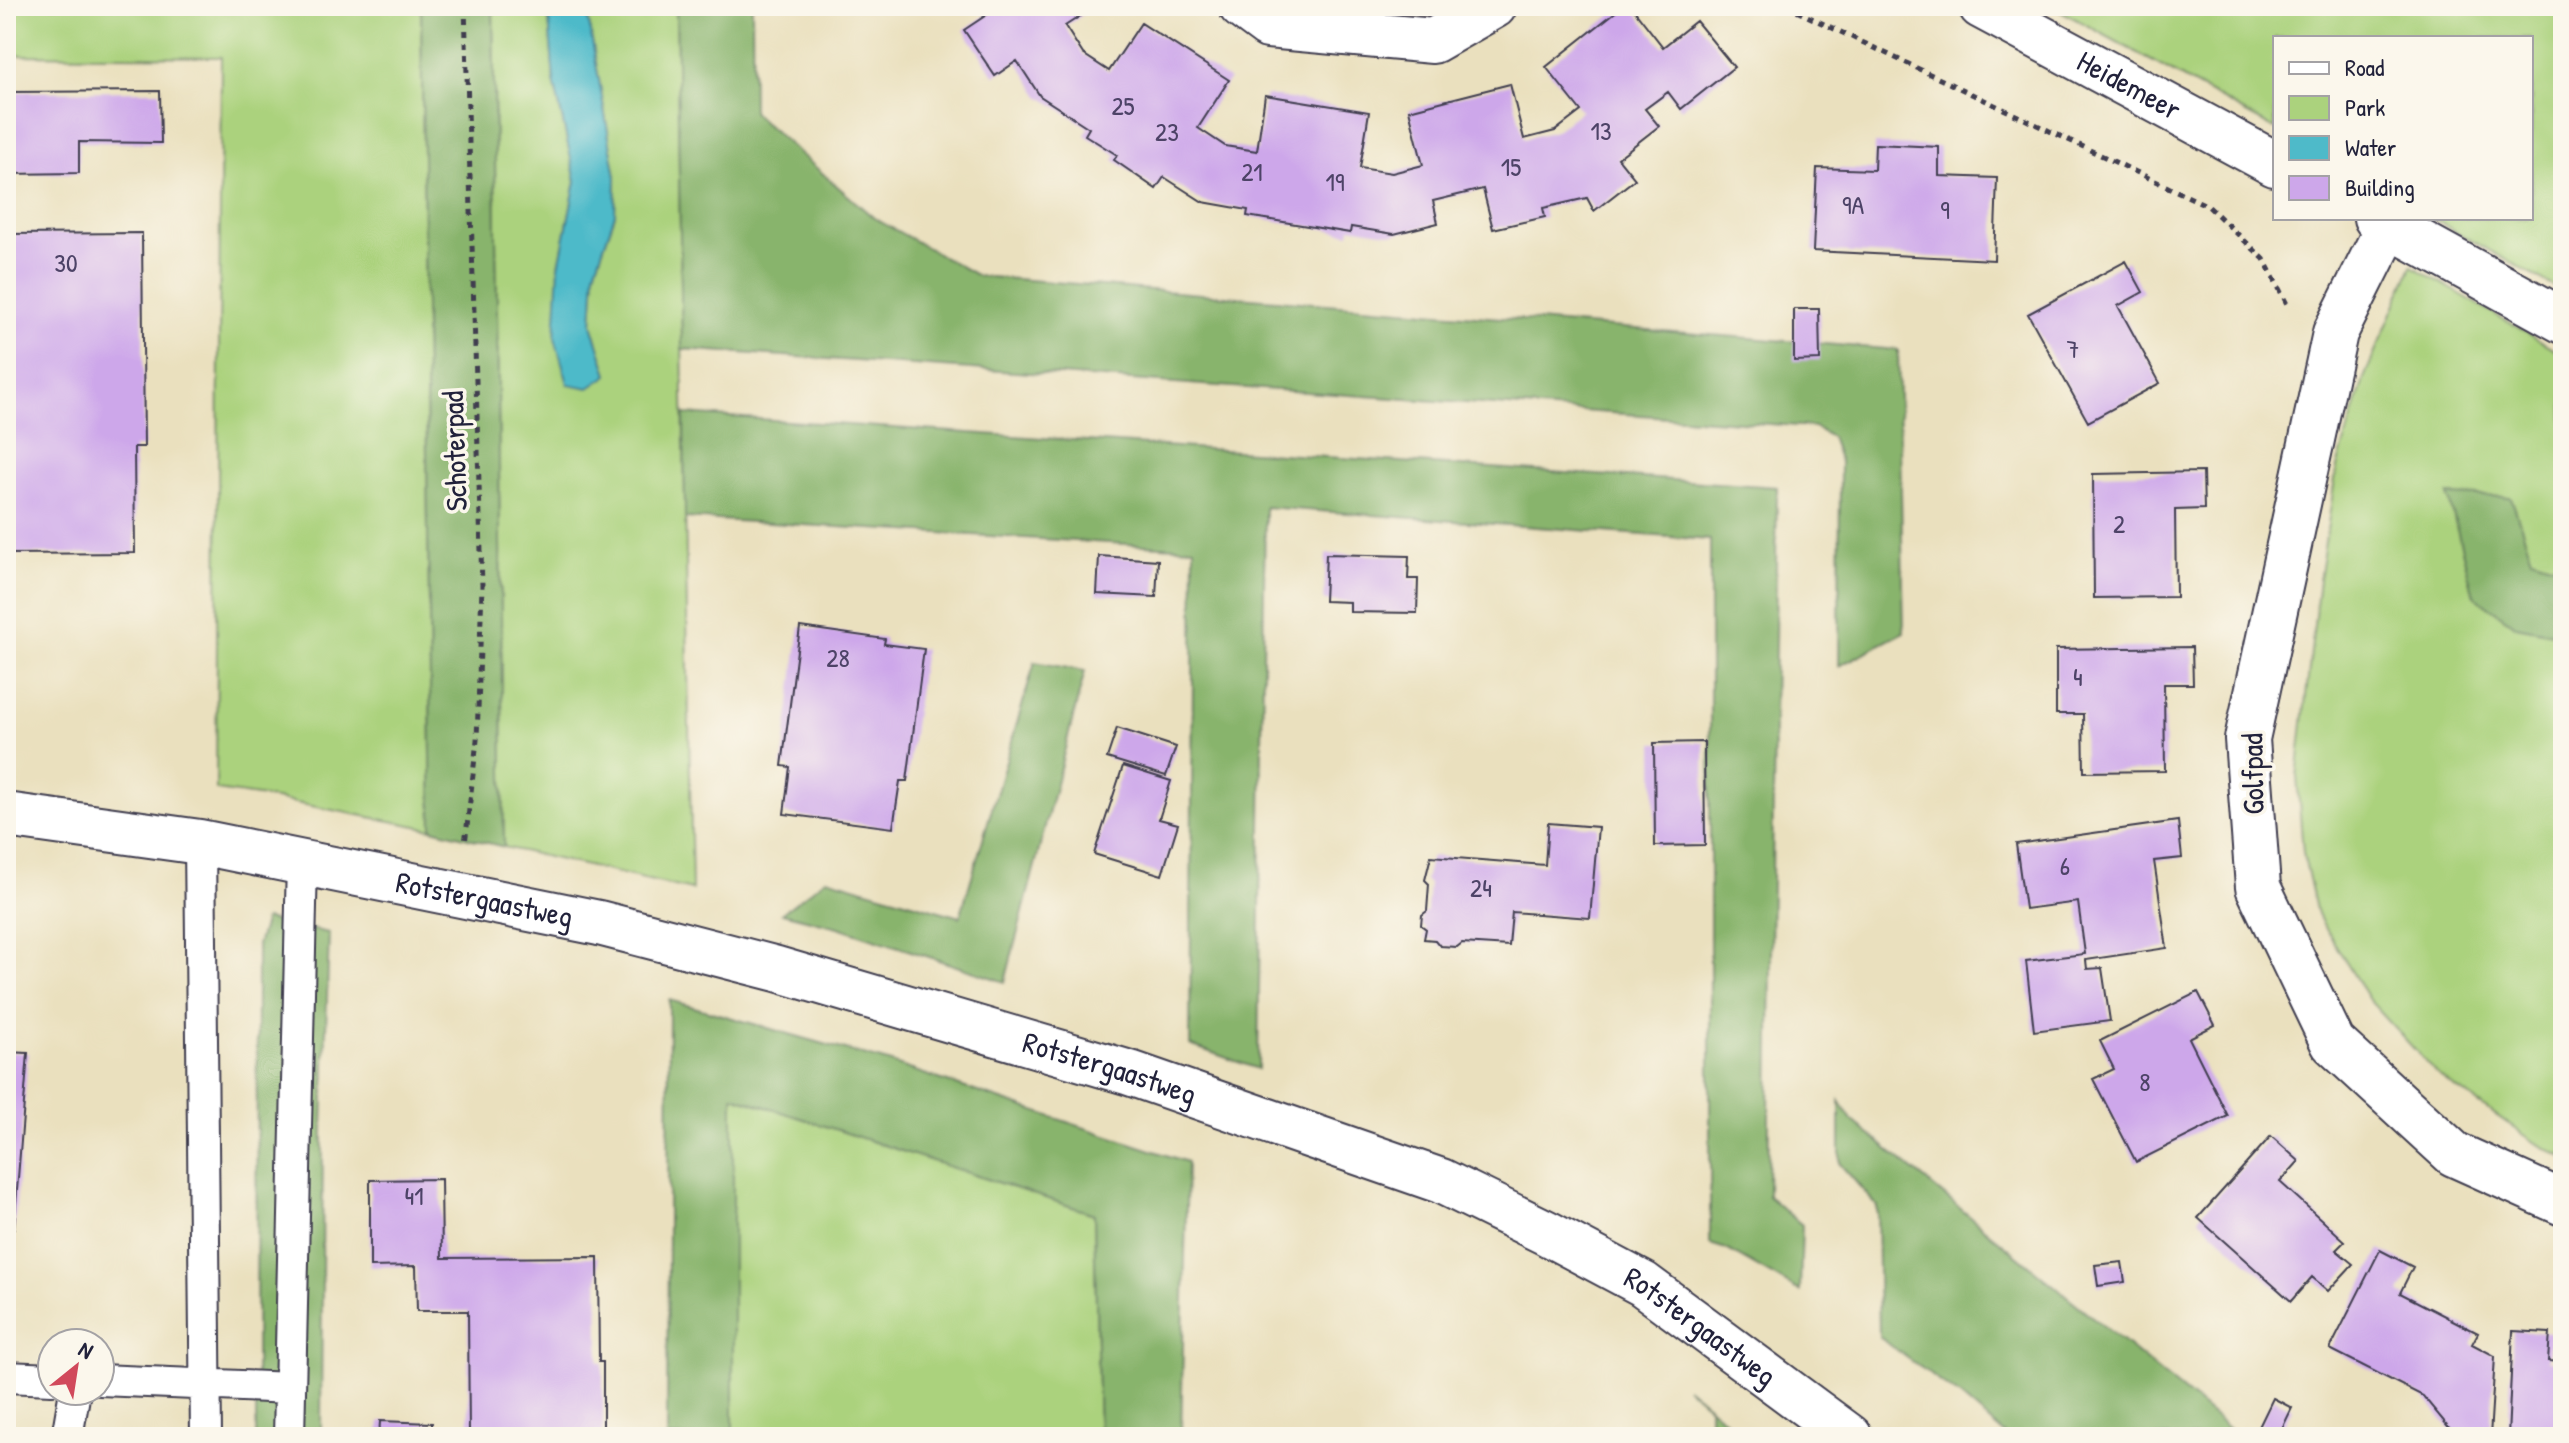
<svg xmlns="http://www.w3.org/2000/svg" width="2569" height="1443" font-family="'Patrick Hand',sans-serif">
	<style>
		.green { fill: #abd27d; stroke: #667a5c; stroke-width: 2 }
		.forest { fill: #88b46c; stroke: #556b54; stroke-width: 2 }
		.water { fill: #4ebac9; stroke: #386e82; stroke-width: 2 }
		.building { fill: #cda7ea }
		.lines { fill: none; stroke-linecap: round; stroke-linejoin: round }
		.service-casing { stroke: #403e4f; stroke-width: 34 }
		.minor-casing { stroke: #403e4f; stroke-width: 48 }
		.tertiary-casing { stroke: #403e4f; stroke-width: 48 }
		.path { stroke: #403e4f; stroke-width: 5; stroke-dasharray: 6 6; stroke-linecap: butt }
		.service { stroke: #fff; stroke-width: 30 }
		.minor { stroke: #fff; stroke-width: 44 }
		.tertiary { stroke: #fff; stroke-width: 44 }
		.labels { text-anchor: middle; stroke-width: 7; stroke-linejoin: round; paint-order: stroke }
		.number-label { font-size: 26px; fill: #4d4367 }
		.street-label { font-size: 30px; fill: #22223b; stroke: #fbf7ec }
	</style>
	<rect width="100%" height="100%" fill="#fbf7ec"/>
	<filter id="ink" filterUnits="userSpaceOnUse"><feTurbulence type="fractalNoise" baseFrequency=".0125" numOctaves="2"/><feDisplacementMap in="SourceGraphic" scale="16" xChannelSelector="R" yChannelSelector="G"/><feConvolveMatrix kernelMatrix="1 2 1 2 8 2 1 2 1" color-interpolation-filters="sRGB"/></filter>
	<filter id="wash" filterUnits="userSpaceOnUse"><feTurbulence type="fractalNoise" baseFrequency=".006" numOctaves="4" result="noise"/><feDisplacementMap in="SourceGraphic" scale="32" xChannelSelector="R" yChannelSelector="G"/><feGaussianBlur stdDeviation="1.8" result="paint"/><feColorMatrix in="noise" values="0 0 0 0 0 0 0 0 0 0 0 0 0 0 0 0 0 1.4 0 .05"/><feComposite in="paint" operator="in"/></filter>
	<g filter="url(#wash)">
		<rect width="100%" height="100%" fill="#eae0be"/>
		<path class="green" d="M6 6H421L432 829 264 797 216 790 221 57 6 55Z
			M493 6H548L554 81 576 181 559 266 608 375 592 324 595 272 615 215 616 177 586 6H676L692 890 504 847Z
			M2052 6H2563V292L2432 218H2531V38H2275V129Z
			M2412 266 2563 354V1157L2536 1143 2438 1075 2369 1000 2317 914 2303 852 2297 777 2319 580 2337 467 2365 376Z
			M732 1095 1094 1214 1099 1437H733Z"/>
		<path class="forest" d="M421 6H493L504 847 432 829Z
			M676 6H752L753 113 874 218 978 276 1898 350 1904 632 1839 666 1840 462 1831 437 1814 427 682 349Z
			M684 414 1777 487 1768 1196 1802 1225 1800 1291 1726 1249 1710 1244V540L1265 507 1258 1069 1190 1045 1194 548 685 518Z
			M2448 495 2511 497 2532 558 2563 568V635L2516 626 2474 596Z
			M1035 662 1085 671 1005 982 838 927 782 913 827 878 960 917Z
			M265 919 329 933 323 1130 321 1437H256L257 945Z
			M669 1000 888 1062 1187 1162 1181 1437H1099L1094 1214 733 1096V1437H667Z
			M1840 1101 1852 1120 2239 1437H2008L1961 1397 1879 1337 1877 1206 1840 1164Z
			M1686 1387 1713 1410 1746 1437H1709V1406Z"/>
		<path class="water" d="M548 6H586L616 177 615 214 595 272 592 324 608 375 589 388 568 384 555 338 559 266 576 181 554 81Z"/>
		<g id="blocks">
			<path class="building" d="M1000 6H1096L1065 26 1083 54 1109 71 1141 23 1229 80 1198 128 1225 146 1257 151 1265 95 1369 112 1360 168 1392 173 1423 165 1409 110 1459 97 1510 84 1524 139 1555 131 1581 111 1546 67 1623 6H1631L1663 47 1696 21 1734 67 1681 109 1668 92 1645 109 1659 126 1618 158 1635 179 1594 211 1587 198 1543 208 1545 217 1493 229 1483 189 1433 201 1438 223 1394 234 1351 227 1350 233 1247 216 1248 210 1203 202 1164 177 1156 189 1114 160 1117 155 1085 135 1089 128 1040 96 1017 61 995 76 964 30Z
				M160 91 161 143 79 142V173L6 174V92Z
				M1875 144 1939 147V176L1997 178 1994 260 1813 251 1817 168 1874 170Z
				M142 233 144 447H134L135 553 6 554V234Z
				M2126 261 2143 292 2118 306 2160 383 2088 422 2028 314Z
				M1794 309H1819L1820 360 1794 361Z
				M2203 472 2204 509 2175 510 2176 597 2094 598 2093 474Z
				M1326 554 1409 556 1408 579H1418L1417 613 1350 612V602L1324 601Z
				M1099 556 1158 560 1156 597 1097 594Z
				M800 627 885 639 884 644 924 649 907 781H900L893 828 784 814 790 767 782 766Z
				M2192 647 2193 684H2164L2165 771 2084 772 2083 714H2056V649Z
				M1117 728 1176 747 1166 776 1107 758Z
				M1704 742 1705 845 1655 846 1654 743Z
				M1123 766 1171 781 1159 819 1178 824 1162 875 1094 854Z
				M2178 821 2182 858 2154 861 2167 948 2086 960 2087 969 2102 968 2110 1021 2034 1031 2026 961 2085 954 2078 902 2025 909 2016 844Z
				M1548 823 1598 827 1590 918 1512 912 1509 946 1462 943 1457 947 1440 946 1435 940 1424 939 1426 929 1421 925 1422 915 1427 911 1429 884 1425 880 1431 856 1545 865Z
				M2198 992 2215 1025 2189 1038 2228 1116 2136 1162 2093 1079 2114 1069 2100 1041Z
				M6 1052 28 1053 14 1228H6Z
				M2271 1136 2299 1161 2280 1182 2345 1241 2336 1250 2353 1264 2328 1291 2312 1277 2291 1301 2198 1218Z
				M441 1179 442 1258 598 1257 599 1362H603V1437H469L468 1311H417L416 1266 370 1267V1180Z
				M2380 1250 2413 1267 2400 1293 2478 1333 2472 1344 2495 1356 2490 1437H2464L2451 1430 2423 1396 2330 1349Z
				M2122 1262 2125 1282 2098 1286 2095 1265Z
				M2513 1331 2550 1333 2548 1361 2563 1362V1437H2508Z
				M2273 1398 2292 1408 2278 1437 2258 1429Z
				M380 1421 432 1423V1437H379Z"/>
		</g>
	</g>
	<g filter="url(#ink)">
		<use href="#blocks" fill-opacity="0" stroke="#403e4f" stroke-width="2"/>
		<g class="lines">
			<g class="service-casing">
				<path id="service" d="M200 842 206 1437
					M6 1377 52 1379
					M100 1380 290 1388
					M67 1437 75 1391
					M289 1437 302 861"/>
			</g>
			<g class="minor-casing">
				<g id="minor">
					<path d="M1241 6 1268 26 1433 41 1494 6"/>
					<path id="s1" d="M1981 6 2275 164"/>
					<path d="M2376 218 2563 321"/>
					<path d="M2389 225 2335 333 2247 739 2258 887 2333 1043 2454 1154 2563 1203"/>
				</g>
			</g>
			<g class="tertiary-casing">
				<g id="tertiary">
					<path id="s2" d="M6 815 200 842 599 923 777 969 1130 1073 1441 1181 1547 1233 1643 1284 1850 1437"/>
				</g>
			</g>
			<path class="path" d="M465 6 482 586 477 740 465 844
				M1786 6 2208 206 2264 259 2289 308"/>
			<use href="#service" class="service"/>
			<use href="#minor" class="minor"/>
			<use href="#tertiary" class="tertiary"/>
		</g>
	</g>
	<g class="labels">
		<g class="number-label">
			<text x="1123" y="115">25</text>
			<text x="1601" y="140">13</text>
			<text x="1167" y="141">23</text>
			<text x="1511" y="176">15</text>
			<text x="1252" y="181">21</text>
			<text x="1335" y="191">19</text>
			<text x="1853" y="214">9A</text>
			<text x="1945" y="219">9</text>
			<text x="66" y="272">30</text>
			<text x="2073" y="358">7</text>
			<text x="2119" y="533">2</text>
			<text x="838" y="667">28</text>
			<text x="2078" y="686">4</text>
			<text x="2065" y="875">6</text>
			<text x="1481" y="897">24</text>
			<text x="2145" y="1091">8</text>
			<text x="414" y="1205">41</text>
		</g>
		<g class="street-label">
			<text dy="10" stroke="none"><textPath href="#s1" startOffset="168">Heidemeer</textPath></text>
			<text transform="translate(455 451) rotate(-92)" y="10">Schoterpad</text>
			<text transform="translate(2253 774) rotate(-91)" y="10">Golfpad</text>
			<text dy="10" stroke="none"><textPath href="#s2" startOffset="486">Rotstergaastweg</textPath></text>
			<text dy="10" stroke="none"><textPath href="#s2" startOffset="1134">Rotstergaastweg</textPath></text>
			<text dy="10" stroke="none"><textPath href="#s2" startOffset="1782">Rotstergaastweg</textPath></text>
		</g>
	</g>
	<rect width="2569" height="1443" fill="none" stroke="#fbf7ec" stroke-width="32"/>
	<rect x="2273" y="36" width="260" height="184" fill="#fbf7ec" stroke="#a4a2a5" stroke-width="2"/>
	<rect x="2289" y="62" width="40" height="12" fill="#ffffff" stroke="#a4a2a5" stroke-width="2"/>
	<text x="2345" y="76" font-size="24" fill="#22223b">Road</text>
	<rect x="2289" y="96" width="40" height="24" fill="#abd27d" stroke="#a4a2a5" stroke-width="2"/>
	<text x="2345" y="116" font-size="24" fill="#22223b">Park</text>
	<rect x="2289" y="136" width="40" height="24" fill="#4ebac9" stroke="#a4a2a5" stroke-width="2"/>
	<text x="2345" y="156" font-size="24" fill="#22223b">Water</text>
	<rect x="2289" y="176" width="40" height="24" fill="#cda7ea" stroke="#a4a2a5" stroke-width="2"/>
	<text x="2345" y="196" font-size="24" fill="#22223b">Building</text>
	<g transform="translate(76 1367) rotate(30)"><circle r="38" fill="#fbf7ec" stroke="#a4a2a5" stroke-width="2"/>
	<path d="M0-6L14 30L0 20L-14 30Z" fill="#d1495b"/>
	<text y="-12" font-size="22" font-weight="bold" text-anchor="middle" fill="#22223b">N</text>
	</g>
</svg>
